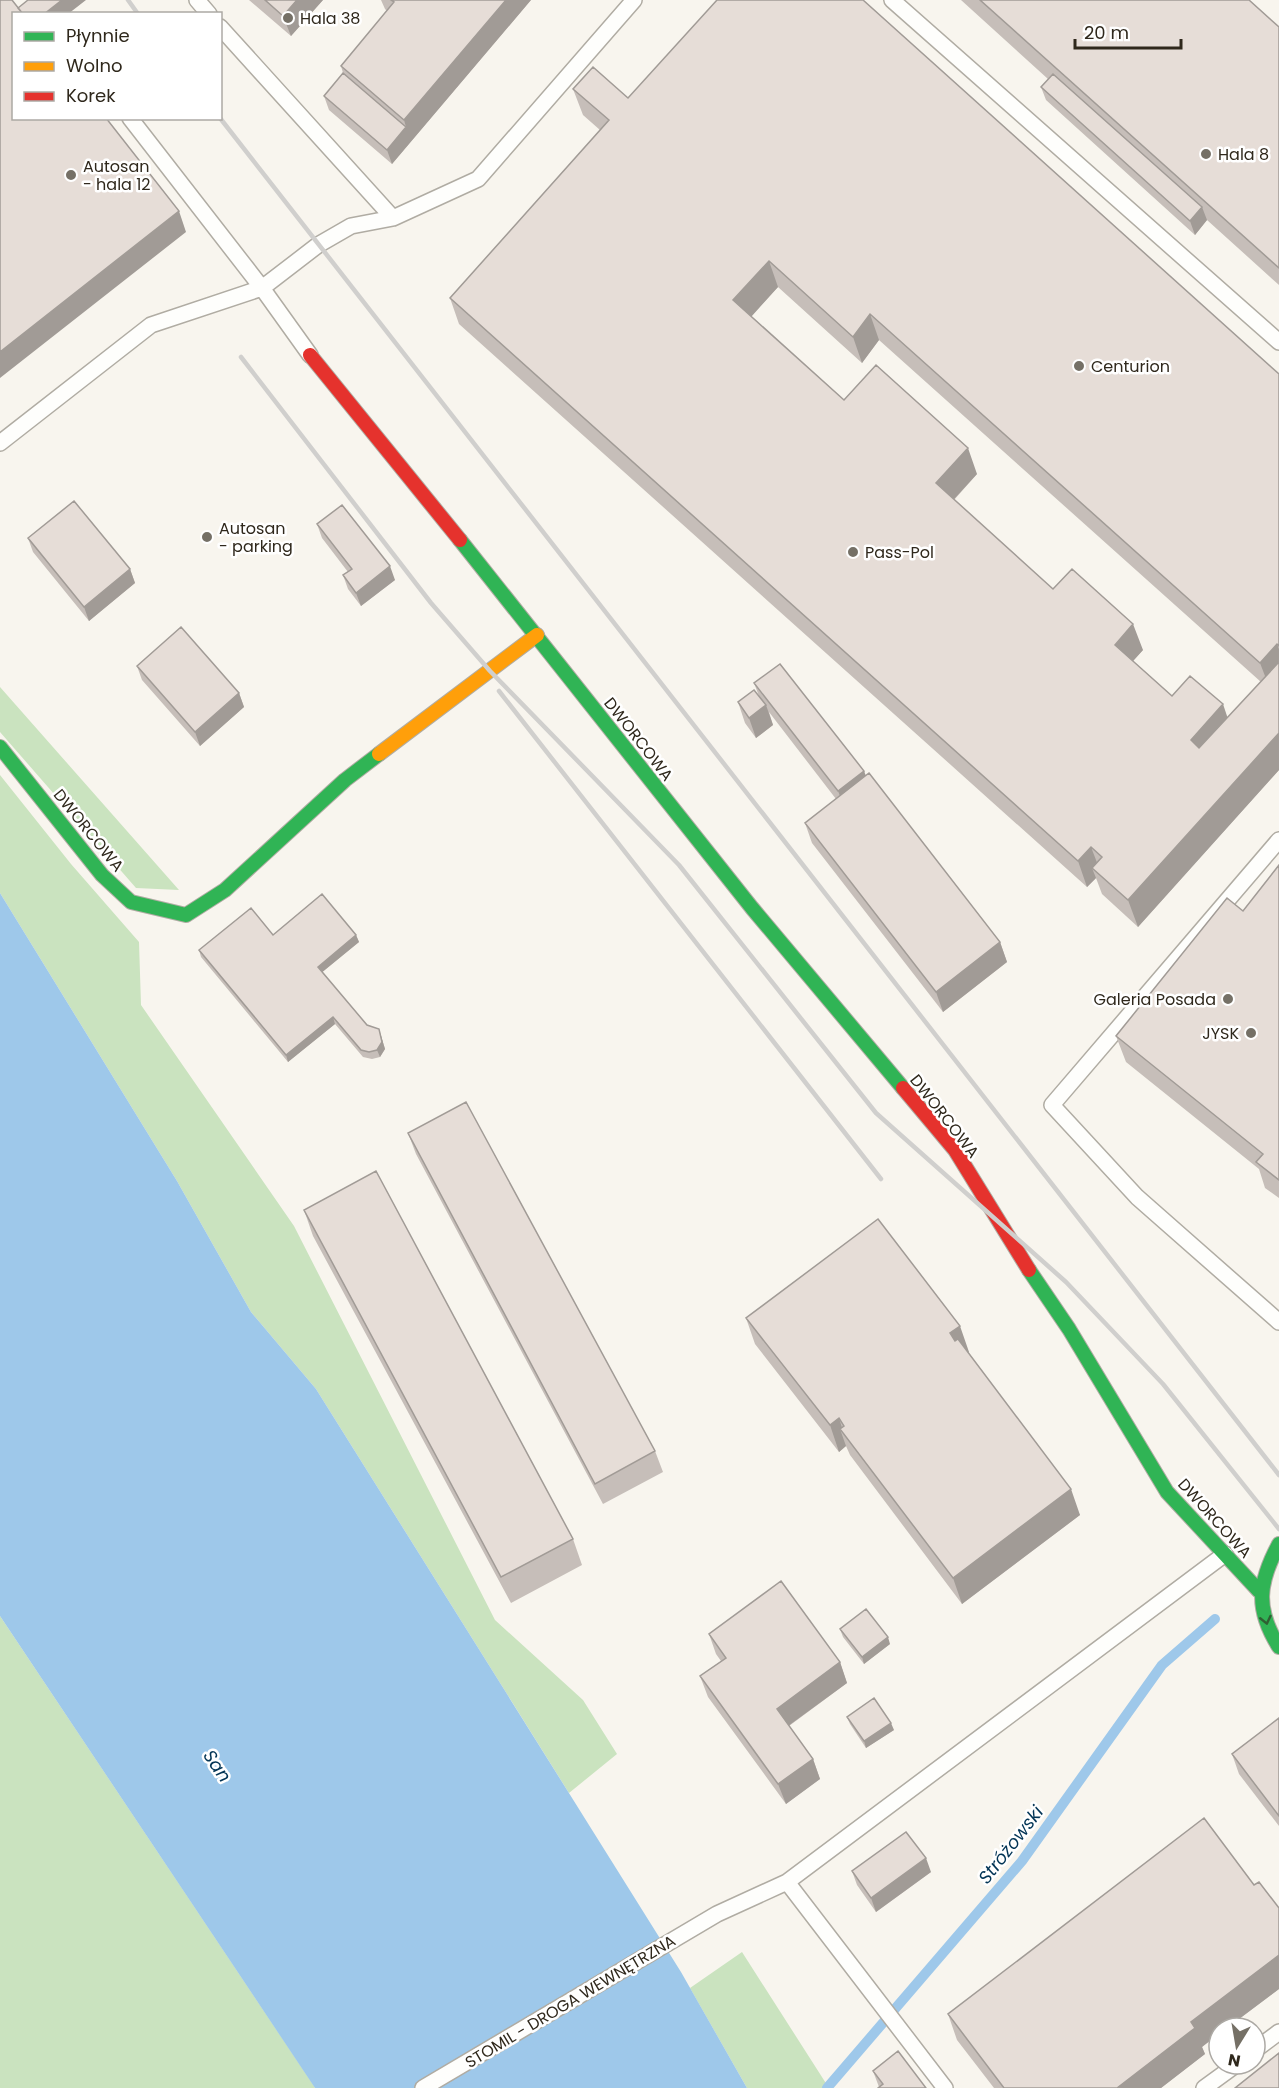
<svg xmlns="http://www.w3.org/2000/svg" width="1279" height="2088" font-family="Poppins,sans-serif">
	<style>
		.green { fill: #cae3bf }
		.water { fill: #9ec8ea }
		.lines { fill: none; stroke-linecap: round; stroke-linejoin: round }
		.stream { stroke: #9ec8ea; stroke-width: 10 }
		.lane-casing { stroke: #b0aca3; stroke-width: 18 }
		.fast-casing { stroke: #b0aca3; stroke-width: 16 }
		.slow-casing { stroke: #b0aca3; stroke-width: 16 }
		.jam-casing { stroke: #b0aca3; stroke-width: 16 }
		.lane { stroke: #fefefc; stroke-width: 15 }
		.fast { stroke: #30b455; stroke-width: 14 }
		.slow { stroke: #ff9f0a; stroke-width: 14 }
		.jam { stroke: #e5322d; stroke-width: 14 }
		.rail { stroke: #d0cfcd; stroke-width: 4.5 }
		.wall { fill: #c6beb9; fill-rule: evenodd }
		.shaded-wall { fill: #a19b96 }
		.building { fill: #e6ddd7; stroke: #a19b96; stroke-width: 1.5 }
		.oneway { stroke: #2f6033 }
		.poi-dot { fill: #757066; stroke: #fff; stroke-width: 2 }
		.labels { text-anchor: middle; stroke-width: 5; stroke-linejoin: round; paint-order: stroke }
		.poi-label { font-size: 16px; fill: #2f281c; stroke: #fff; text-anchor: start }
		.street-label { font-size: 16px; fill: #2f281c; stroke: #fff }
		.water-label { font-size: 18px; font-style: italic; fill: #023455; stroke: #fff }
	</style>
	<rect width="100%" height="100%" fill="#f8f5ee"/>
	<path class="green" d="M0 687 179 890 136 888 0 732Z
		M0 775 71 864 139 942 141 1005 294 1226 495 1620 583 1700 617 1754 569 1793 316 1389 251 1312 177 1181 0 893Z
		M0 1616 314 2086 315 2088H0Z
		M742 1952 829 2088H747L690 1988Z"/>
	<path class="water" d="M0 893 177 1181 251 1312 316 1389 681 1972 747 2088H315L0 1616Z"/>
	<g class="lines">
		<path class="stream" d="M827 2088 1022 1861 1162 1665 1215 1619"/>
		<g class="lane-casing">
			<path id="lane" d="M197 0 209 14
				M892 0 1279 342
				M220 27 393 218
				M130 118 262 288 310 355
				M0 443 151 325 262 288 318 245 351 226 393 218 478 179 634 0
				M1279 840 1052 1105 1137 1197 1279 1322
				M787 1882 1225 1554
				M1255 2050 1279 2032
				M423 2088 717 1914 787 1882 945 2088
				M1204 2088 1237 2064"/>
		</g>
		<g class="fast-casing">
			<path id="fast" d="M460 540 752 908 903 1088
				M0 747 102 875 131 902 186 915 225 890 345 780 379 754
				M1029 1270 1069 1329 1167 1492 1259 1591
				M1279 1544C1258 1583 1255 1609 1279 1647"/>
		</g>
		<g class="slow-casing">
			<path id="slow" d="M379 754 537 635"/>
		</g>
		<g class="jam-casing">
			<path id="jam" d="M310 355 460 540
				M903 1088 955 1150 1029 1270"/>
		</g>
		<use href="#lane" class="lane"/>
		<use href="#fast" class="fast"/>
		<use href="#slow" class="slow"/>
		<use href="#jam" class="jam"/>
		<path class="rail" d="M128 0 138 14
			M220 118 1279 1475
			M241 357 431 603 490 671 679 865 876 1113 1066 1282 1163 1384 1279 1529
			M499 691 881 1179"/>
	</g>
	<path class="wall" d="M249 0H323L291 36Z
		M381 0H531L392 164 329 110 324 96 343 73 341 66 387 11 385 9Z
		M961 0H1249L1279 27V285L1207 220 1195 235 1046 100 1041 87 1048 79Z
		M573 89 628 98 1279 374V770L1138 927 1102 894 1096 878 1087 887 459 324 450 298 600 130 583 115ZM778 287 862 363 879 340 1261 682 1228 718 1172 696 1133 661 1143 650 1053 589 954 500 977 474 844 400 751 316Z
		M317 524 395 580 361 606 348 589 343 575 348 572 322 538Z
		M28 538 130 569 135 583 89 621 33 552Z
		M137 666 239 693 244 707 200 746 142 680Z
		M754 683 864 771 866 776 1000 942 1007 962 943 1012 812 843 805 823 836 799 769 712 773 725 756 738 745 723 738 702 759 696Z
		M1279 865V1198L1265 1188 1259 1169 1126 1062 1116 1036 1243 911Z
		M273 935H356L359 942 322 972 367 1025 381 1036 385 1049 380 1057 372 1059 363 1057 335 1024 288 1062 201 957 199 950Z
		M408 1133 655 1451 663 1472 603 1504 416 1154Z
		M304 1210 573 1539 582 1565 511 1603 313 1236Z
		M746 1318 969 1352V1353L1080 1515 962 1604 850 1455 846 1446 839 1452 755 1344Z
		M840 1629 890 1644 864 1664 843 1637Z
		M709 1634 840 1662 847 1683 789 1726 813 1759 820 1779 786 1804 708 1697 700 1676 721 1661 716 1654Z
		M847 1717 894 1730 866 1748 850 1724Z
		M1279 1718V1826L1239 1774 1232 1754Z
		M852 1871 931 1872 876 1912 857 1885Z
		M1254 1885 1279 1908V1989L1227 2028H1219L1202 2047 1205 2054 1161 2088H994L957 2040 948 2014Z
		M873 2071 926 2088 879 2087Z"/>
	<path class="shaded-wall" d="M62 0H86L68 14H44Z
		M297 0H323L291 36 283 16Z
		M506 0H531L392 164 387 150 406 127 404 120Z
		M1202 207 1207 220 1195 235 1190 221Z
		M179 211 186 232 0 378V352Z
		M769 261 778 287 743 326 733 300Z
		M870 314 879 340 862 363 853 337Z
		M968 448 977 474 945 509 936 483Z
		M390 566 395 580 361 606 356 593Z
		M130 569 135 583 89 621 84 607Z
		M1133 624 1143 650 1124 671 1115 645Z
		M1277 644 1279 649V679L1270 689 1260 663Z
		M239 693 244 707 200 746 195 732Z
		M1223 704 1232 731 1200 767 1191 740Z
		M766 705 773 725 756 738 749 718Z
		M1279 733V770L1138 927 1128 900Z
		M864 771 871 791 846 811 838 791Z
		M1091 847 1101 873 1092 868 1096 878 1087 887 1078 861Z
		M356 935 359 942 320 974 318 967Z
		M1000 942 1007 962 943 1012 936 992Z
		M333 1017 335 1024 288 1062 286 1055Z
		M379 1029 385 1049 380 1057 377 1050Z
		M960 1326 969 1352 960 1360 950 1333Z
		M839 1418 844 1434 840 1429 846 1446 839 1452 830 1425Z
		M1071 1489 1080 1515 962 1604 953 1578Z
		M888 1637 890 1644 864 1664 862 1657Z
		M840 1662 847 1683 784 1729 777 1709Z
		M891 1723 894 1730 866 1748 864 1741Z
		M813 1759 820 1779 786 1804 778 1784Z
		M926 1858 931 1872 876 1912 871 1898Z
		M1279 1955V1989L1227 2028H1219V2034L1202 2047 1205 2054 1161 2088H1117L1191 2022Z"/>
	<path class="building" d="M0 0H12L23 14H14V118H106L179 211 0 352Z
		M28 0H62L44 14H23L18 8Z
		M265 0H297L283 16Z
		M391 0H506L404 120 341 66 394 2Z
		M717 0H863L1279 374V646L1277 644 1260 663 870 314 853 337 769 261 733 300 844 400 876 365 968 448 936 483 1053 589 1072 569 1133 624 1115 645 1172 696 1190 676 1223 704 1191 740 1199 748 1279 662V733L1128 900 1092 868 1102 857 1091 847 1078 861 450 298 609 120 573 89 593 67 628 98Z
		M980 0H1249L1279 27V268Z
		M343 73 406 127 387 150 324 96Z
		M1053 74 1202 207 1190 221 1041 87Z
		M74 501 130 569 84 607 28 538Z
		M342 505 390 566 356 593 343 575 352 569 317 524Z
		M181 627 239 693 195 732 137 666Z
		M780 664 864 771 838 791 754 683Z
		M754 690 766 705 749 718 738 702Z
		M869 773 1000 942 936 992 805 823Z
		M1279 865V1180L1256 1162 1263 1154 1116 1036 1227 898 1243 911Z
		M322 894 356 935 318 967 367 1025 379 1029 382 1042 377 1050 369 1052 361 1050 333 1017 286 1055 199 950 251 908 273 935Z
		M466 1102 655 1451 595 1484 408 1133Z
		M376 1171 573 1539 501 1577 304 1210Z
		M878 1219 960 1326 950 1333 955 1341 958 1339 1071 1489 953 1578 840 1429 844 1426 839 1418 830 1425 746 1318Z
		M781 1581 840 1662 777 1709 813 1759 778 1784 700 1676 726 1658 709 1634Z
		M866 1609 888 1637 862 1657 840 1629Z
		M874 1698 891 1723 864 1741 847 1717Z
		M1279 1718V1816L1232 1754Z
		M1204 1818 1254 1885 1259 1882 1279 1908V1955L1191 2022 1195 2028 1117 2088H1004L948 2014Z
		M906 1832 926 1858 871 1898 852 1871Z
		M898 2051 926 2088H878L883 2084 873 2071Z
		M1279 2053V2088H1235Z"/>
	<defs><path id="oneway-chevron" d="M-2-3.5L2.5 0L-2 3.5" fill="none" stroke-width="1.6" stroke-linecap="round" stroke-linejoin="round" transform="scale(1.5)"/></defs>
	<use class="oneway" href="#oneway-chevron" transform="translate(1266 1620) rotate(77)"/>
	<g class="poi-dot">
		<circle cx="288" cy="18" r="6"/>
		<circle cx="1206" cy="154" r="6"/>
		<circle cx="71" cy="175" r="6"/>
		<circle cx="1079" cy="366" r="6"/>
		<circle cx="207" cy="537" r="6"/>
		<circle cx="853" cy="552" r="6"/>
		<circle cx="1228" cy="999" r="6"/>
		<circle cx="1251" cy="1033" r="6"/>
	</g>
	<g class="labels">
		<g class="poi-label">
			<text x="300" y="24">Hala 38</text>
			<text x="1218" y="160">Hala 8</text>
			<text x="83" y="172">Autosan<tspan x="83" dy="18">- hala 12</tspan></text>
			<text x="1091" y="372">Centurion</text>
			<text x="219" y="534">Autosan<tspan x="219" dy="18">- parking</tspan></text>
			<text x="865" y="558">Pass-Pol</text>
			<text x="1216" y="1005" text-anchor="end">Galeria Posada</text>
			<text x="1239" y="1039" text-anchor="end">JYSK</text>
		</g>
		<g class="street-label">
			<text transform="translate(639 739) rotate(52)" y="6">DWORCOWA</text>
			<text transform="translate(89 830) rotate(51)" y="6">DWORCOWA</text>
			<text transform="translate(945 1116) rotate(52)" y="6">DWORCOWA</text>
			<text transform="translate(1215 1518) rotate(48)" y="6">DWORCOWA</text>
			<text transform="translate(570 2001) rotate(-31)" y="6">STOMIL - DROGA WEWNĘTRZNA</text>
		</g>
		<g class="water-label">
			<text transform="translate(217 1766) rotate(56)" y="6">San</text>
			<text transform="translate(1011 1845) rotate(-52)" y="6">Stróżowski</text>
		</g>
	</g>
	<rect x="12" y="12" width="210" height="108" fill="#ffffff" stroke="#aca9a4" stroke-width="1.5"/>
	<rect x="24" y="32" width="30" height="9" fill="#30b455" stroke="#aca9a4" stroke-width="1.5"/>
	<text x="66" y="42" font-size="18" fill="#2f281c">Płynnie</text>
	<rect x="24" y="62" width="30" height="9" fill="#ff9f0a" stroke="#aca9a4" stroke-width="1.5"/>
	<text x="66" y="72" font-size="18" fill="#2f281c">Wolno</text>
	<rect x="24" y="92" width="30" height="9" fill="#e5322d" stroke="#aca9a4" stroke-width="1.5"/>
	<text x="66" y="102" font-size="18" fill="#2f281c">Korek</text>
	<g transform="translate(1237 2046) rotate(191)"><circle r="28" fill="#ffffff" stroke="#aca9a4" stroke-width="1.5"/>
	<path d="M0-4.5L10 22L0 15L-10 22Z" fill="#757066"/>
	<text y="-9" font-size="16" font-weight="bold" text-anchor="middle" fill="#2f281c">N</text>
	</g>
	<path d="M1075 39v9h106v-9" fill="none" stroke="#2f281c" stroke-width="3"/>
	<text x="1084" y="39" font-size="18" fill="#2f281c" stroke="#ffffff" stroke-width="4.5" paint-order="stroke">20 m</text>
</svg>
